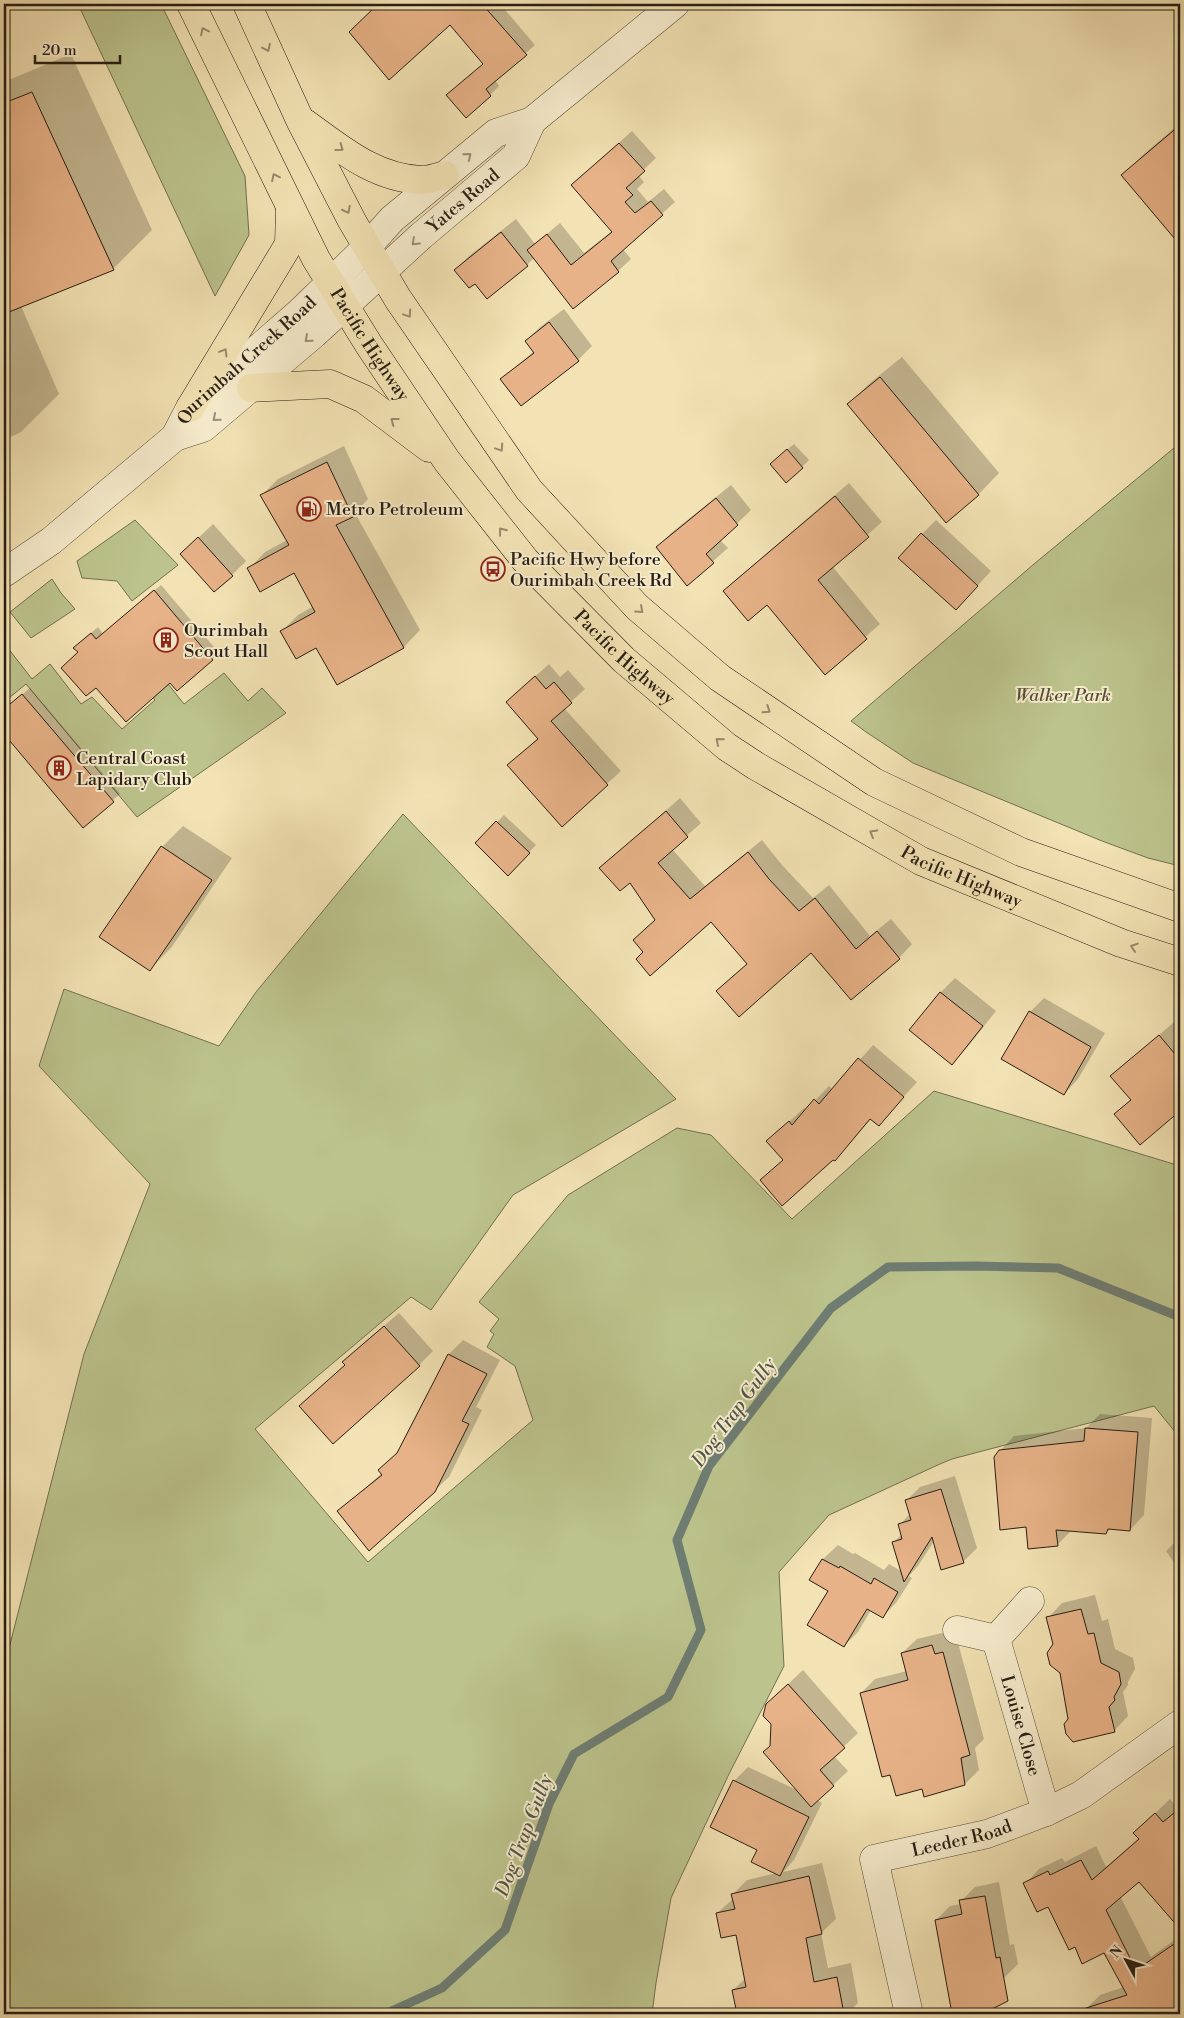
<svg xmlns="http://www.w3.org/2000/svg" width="1184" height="2018" font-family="'Libre Bodoni',serif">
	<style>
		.green { fill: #bcc38c; stroke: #727050 }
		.shadow { fill: #0003 }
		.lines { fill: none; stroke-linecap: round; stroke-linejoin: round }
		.stream { stroke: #6e7d73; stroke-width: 9 }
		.building { fill: #e7b287; stroke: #271d13 }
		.minor-casing { stroke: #5a4e3b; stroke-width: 29 }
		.major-casing { stroke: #271d13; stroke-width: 29 }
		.minor { stroke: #f7edce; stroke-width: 28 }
		.major { stroke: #f3e3b4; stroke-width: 28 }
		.oneway { stroke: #978a6c }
		.oneway2 { stroke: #998f7a }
		.labels { text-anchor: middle; stroke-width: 4; stroke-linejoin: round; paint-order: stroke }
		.street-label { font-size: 18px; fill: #271d13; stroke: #f7edce }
		.poi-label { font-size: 18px; fill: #271d13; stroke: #f7edce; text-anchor: start }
		.park-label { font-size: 18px; font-style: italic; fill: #544f37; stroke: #f7edce }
		.water-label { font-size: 19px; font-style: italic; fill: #50554b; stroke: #f7edce }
	</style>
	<rect width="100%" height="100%" fill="#f3e3b4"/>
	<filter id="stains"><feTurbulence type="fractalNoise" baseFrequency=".004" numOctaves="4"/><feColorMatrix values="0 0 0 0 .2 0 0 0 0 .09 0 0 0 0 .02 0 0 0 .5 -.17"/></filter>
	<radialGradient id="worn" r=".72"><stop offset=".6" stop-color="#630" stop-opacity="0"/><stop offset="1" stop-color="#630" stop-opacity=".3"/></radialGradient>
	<path class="green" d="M78 4H161L245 176 249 235 215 296Z
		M1180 443V866L1148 858 1102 841 913 763 866 732 851 721 1034 564Z
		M135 520 178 565 132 601 117 581 82 578 77 561Z
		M52 579 61 593 75 609 31 638 10 612Z
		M134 641 184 704 224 673 248 701 262 688 286 713 137 817 26 684 4 702V643L32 679 50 664 81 704 92 697 122 729 155 700 114 656Z
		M403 814 676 1099 513 1195 431 1310 411 1297 255 1429 368 1562 533 1420 515 1366 487 1347 494 1334 490 1331 499 1319 479 1302 568 1195 677 1128 711 1135 792 1219 934 1091 1180 1166V1438L1154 1406 952 1459 940 1464 829 1515 779 1572 784 1666 729 1774 671 1898 656 1983 652 2014H4V1668L84 1354 150 1184 39 1066 64 989 219 1046 256 992Z"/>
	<path class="shadow" d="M380 4H492L496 8 500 4 535 45 495 80 499 86 490 95H448L484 63 450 23 351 32Z
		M1072 4H1083L1075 9Z
		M71 54 152 230 113 269 21 306 59 394 21 432 4 440V82Z
		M1180 123V243L1123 175 1144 154Z
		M632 131 656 158 638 175 644 182 637 189 648 202 664 189 675 202 623 249 631 259 618 271 573 307 534 258 527 265 475 282 455 270 469 256 516 219 535 244 560 223 584 253 612 231 585 173Z
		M564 309 592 346 578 360 502 379 534 351 526 341 540 327Z
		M902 357 999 473 978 495 849 404 870 383Z
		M794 444 809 460 802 467 778 457Z
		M344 446 368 499 355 513 420 630 404 647 338 684 317 646 282 631 298 615 314 606 294 571 249 569 265 552 287 540 262 495 278 479Z
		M849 483 882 522 832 566 880 624 825 673 767 603 725 591 739 577Z
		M731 485 751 510 720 540 728 548 687 584 657 547 671 533Z
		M936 520 991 571 970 594 922 534Z
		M213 524 246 561 232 575 196 540Z
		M161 585 219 653 212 659 170 681 79 652 82 641 98 627 103 634Z
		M549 664 560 677 568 670 585 689 564 708 621 771 562 825 509 765 538 738 520 690Z
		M30 688 120 794 83 826 4 733V710Z
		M680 798 701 823 672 849 705 886 762 840 782 865 813 898 829 885 870 936 891 919 912 944 899 958 811 952 718 991 748 963 711 921 645 952 656 919 630 881 601 868Z
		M504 815 536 845 508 874 477 843Z
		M183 826 232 858 171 948 150 969 162 847Z
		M955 978 996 1011 966 1049 952 1063 910 1030 941 992Z
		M1044 998 1105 1033 1078 1079 1064 1094 1030 1012Z
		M1174 1022 1180 1029V1109L1140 1143 1115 1114 1131 1099 1112 1076Z
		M873 1045 917 1082 879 1124 872 1118 835 1159 762 1180 784 1159 768 1141 804 1108 806 1110 829 1086 833 1090Z
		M399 1313 433 1351 419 1365 301 1406 346 1364 344 1362 358 1348Z
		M463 1340 500 1360 476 1407 482 1410 449 1477 434 1491 339 1511 382 1473 379 1470 400 1450 449 1354Z
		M1100 1414 1152 1418 1144 1515 1130 1530 1111 1528 1106 1533 1072 1530 1057 1545 1027 1526 1000 1451 1014 1436 1086 1428Z
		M955 1476 977 1548 963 1562 934 1541 918 1566 909 1576 912 1578 896 1603 882 1617 871 1610 858 1632 844 1646 830 1591 811 1580 823 1559 838 1545 853 1554 855 1553 884 1570 889 1564 903 1572 894 1542 902 1534 900 1524 910 1514 906 1501 920 1487Z
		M1180 1537V1571L1166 1551Z
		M1095 1595 1102 1621 1108 1619 1115 1649 1133 1658 1135 1669 1128 1682V1685L1123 1692 1128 1716 1114 1731 1069 1719 1048 1618 1062 1603Z
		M946 1632 949 1641 957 1639 984 1739 975 1748 979 1770 965 1784 922 1787 891 1774 861 1693 875 1679 907 1671 902 1653 917 1639Z
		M803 1670 858 1733 834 1756 848 1771 817 1800 822 1803 794 1860 783 1872 822 1863 836 1919 821 1933 828 1968 851 1963 858 2003 847 2014H738L733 1990 746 1978 737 1933 717 1913 734 1898 733 1894 747 1880 777 1873 759 1850 734 1781 748 1767 799 1791 771 1745 772 1724 767 1704Z
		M1170 1799 1178 1809 1180 1807V1928L1139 1880 1120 1896 1151 1957 1180 1936V2014H1069L1086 2009 1100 1995 1124 1987 1105 1951 1075 1946 1048 1905 1025 1884 1039 1869 1062 1858 1065 1862 1096 1846 1106 1867 1139 1838 1149 1819Z
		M999 1882 1010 1945 1014 1944 1018 1964 1004 1978 936 1920 950 1906 961 1904V1901L975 1887Z"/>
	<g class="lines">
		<path class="stream" d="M385 2014 442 1988 505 1930 549 1804 574 1754 668 1697 701 1630 677 1540 709 1466 831 1308 888 1267 975 1266 1058 1268 1180 1317"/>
	</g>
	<path class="building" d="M378 4H482L527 55 486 89 491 96 466 118 446 95 483 64 450 25 389 80 349 32Z
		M32 92 114 270 4 314V103Z
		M1180 125V245L1121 175Z
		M619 143 645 171 626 188 633 195 625 202 635 213 651 201 663 215 611 261 619 272 573 309 527 250 547 234 571 265 612 232 571 185Z
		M501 232 528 266 487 299 475 284 469 288 454 270Z
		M549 322 579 361 521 406 500 379 534 353 525 341Z
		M880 377 979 495 946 523 847 404Z
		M787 449 803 468 786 483 770 464Z
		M327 462 353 517 336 525 404 648 337 685 316 648 296 659 280 631 315 612 294 573 260 592 247 568 289 545 260 495Z
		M835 496 869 537 818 580 867 639 825 675 767 605 748 621 723 591Z
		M716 498 738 525 706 554 714 563 687 586 656 547Z
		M921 533 978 586 956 610 898 558Z
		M198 537 233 576 214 592 180 554Z
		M154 590 213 660 177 691 170 683 126 722 96 688 86 696 61 668 78 652 73 648 91 633 96 639Z
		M535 676 546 689 554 682 572 703 551 721 608 785 562 827 507 765 538 739 506 702Z
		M22 694 114 802 83 828 4 734V709Z
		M666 811 688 837 658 863 690 899 748 852 769 879 799 911 815 898 856 949 877 931 900 959 851 1000 811 953 739 1017 716 991 747 964 711 922 650 976 636 959 643 952 633 940 655 920 630 883 620 891 599 868Z
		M496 821 530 853 508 876 475 843Z
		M161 846 212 880 150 971 99 937Z
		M940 992 983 1026 952 1065 909 1030Z
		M1029 1011 1091 1047 1064 1095 1001 1059Z
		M1159 1035 1180 1060V1111L1140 1145 1114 1114 1131 1100 1110 1076Z
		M858 1058 904 1097 879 1126 870 1119 835 1161 833 1160 782 1206 760 1180 783 1160 766 1141 789 1121 792 1125 814 1099 819 1104Z
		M384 1326 420 1366 333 1444 299 1406 345 1365 342 1362Z
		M448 1354 487 1374 462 1421 469 1424 435 1492 369 1551 337 1511 382 1475 378 1470 397 1453Z
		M1085 1428 1138 1432 1130 1531 1108 1529 1106 1534 1056 1530 1058 1546 1028 1549 1026 1527 1000 1530 994 1457 999 1450 1084 1441Z
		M941 1489 964 1563 941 1570 932 1537 904 1582 892 1542 902 1539 898 1524 911 1520 905 1500Z
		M822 1559 839 1568 840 1566 871 1584 874 1578 898 1592 883 1618 867 1609 844 1647 807 1625 828 1591 809 1580Z
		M1081 1609 1088 1634 1094 1633 1101 1663 1119 1672 1121 1684 1114 1697 1115 1700 1109 1707 1115 1732 1073 1742 1066 1734 1064 1724 1068 1719 1060 1673 1050 1665 1047 1653 1053 1644 1046 1617Z
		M932 1645 935 1654 943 1652 970 1755 961 1758 965 1785 924 1797 922 1789 896 1796 890 1775 882 1777 860 1693 908 1680 901 1653Z
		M788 1684 845 1748 820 1770 834 1786 811 1807 763 1752 770 1746 771 1724 763 1716 766 1704Z
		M733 1780 809 1817 780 1876 751 1862 757 1850 710 1827Z
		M1180 1808V1929L1139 1882 1106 1910 1136 1970 1180 1940V2014H1084L1083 2009 1127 1995 1104 1953 1082 1964 1075 1947 1069 1950 1048 1907 1037 1912 1023 1883 1048 1871 1050 1875 1081 1860 1092 1880 1139 1839 1133 1833 1155 1813 1163 1822Z
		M809 1876 822 1934 806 1938 814 1982 837 1977 844 2014H737L732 1990 746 1987 736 1935 721 1938 716 1913 735 1909 731 1894Z
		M985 1896 996 1958 1000 1957 1008 2001 982 2014H952L935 1920 962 1914 959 1900Z"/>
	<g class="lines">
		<g class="minor-casing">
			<g id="minor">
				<path id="s1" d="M175 437 203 428 314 334 421 236 516 156 532 121"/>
				<path id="s2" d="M4 573 51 541 175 437 190 408 300 312 367 247 392 219 496 133 532 121 675 4"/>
				<path d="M957 1630 996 1639 1030 1601"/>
				<path id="s3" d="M996 1639 1046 1812"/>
				<path id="s4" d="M909 2014 874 1859 987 1834 1046 1812 1081 1795 1180 1724"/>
			</g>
		</g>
		<g class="major-casing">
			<g id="major">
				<path id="s5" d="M191 4 316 259 369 345 447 461 525 560 624 660 727 747 756 766 921 861 1121 943 1180 962"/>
				<path d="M247 4 300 120 352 221 398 299 529 490 637 607 720 678 874 782 1021 852 1180 908"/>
				<path d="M305 123C341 149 376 179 422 180 429 180 438 177 445 175"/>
				<path d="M251 388 330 384 364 399 429 448"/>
				<path d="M190 408 289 244 290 210"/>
			</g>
		</g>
		<use href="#minor" class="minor"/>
		<use href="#major" class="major"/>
	</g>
	<defs><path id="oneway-chevron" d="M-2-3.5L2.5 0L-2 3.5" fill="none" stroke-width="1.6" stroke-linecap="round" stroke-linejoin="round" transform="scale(1.25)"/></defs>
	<g class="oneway">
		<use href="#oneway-chevron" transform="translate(204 31) rotate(-116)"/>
		<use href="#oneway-chevron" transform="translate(267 48) rotate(65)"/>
		<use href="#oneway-chevron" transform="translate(340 148) rotate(36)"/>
		<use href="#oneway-chevron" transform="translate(275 177) rotate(-116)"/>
		<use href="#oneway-chevron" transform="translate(347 210) rotate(63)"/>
		<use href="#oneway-chevron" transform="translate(408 314) rotate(56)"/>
		<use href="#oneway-chevron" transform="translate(224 352) rotate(-59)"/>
		<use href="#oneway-chevron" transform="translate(394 421) rotate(-143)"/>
		<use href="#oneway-chevron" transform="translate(500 448) rotate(56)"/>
		<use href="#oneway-chevron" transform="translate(502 531) rotate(-128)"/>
		<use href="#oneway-chevron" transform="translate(640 610) rotate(42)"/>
		<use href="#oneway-chevron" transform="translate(767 710) rotate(34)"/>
		<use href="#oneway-chevron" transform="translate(719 741) rotate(-140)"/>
		<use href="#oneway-chevron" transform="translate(873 833) rotate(-150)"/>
		<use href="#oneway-chevron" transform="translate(1134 947) rotate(-162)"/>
	</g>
	<g class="oneway2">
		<use href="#oneway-chevron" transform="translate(468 156) rotate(-39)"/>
		<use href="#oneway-chevron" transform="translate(415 242) rotate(137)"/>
		<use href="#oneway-chevron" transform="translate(308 339) rotate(139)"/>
		<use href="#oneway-chevron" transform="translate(216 418) rotate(140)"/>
	</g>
	<defs>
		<g id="fuel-ring" transform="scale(1.25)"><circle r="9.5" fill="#f7edce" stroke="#8f2418" stroke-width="1.5"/><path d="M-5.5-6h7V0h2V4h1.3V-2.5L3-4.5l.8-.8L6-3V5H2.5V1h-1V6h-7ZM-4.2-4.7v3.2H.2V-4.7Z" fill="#8f2418"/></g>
		<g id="bus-ring" transform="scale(1.25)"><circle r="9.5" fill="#f7edce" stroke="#8f2418" stroke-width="1.5"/><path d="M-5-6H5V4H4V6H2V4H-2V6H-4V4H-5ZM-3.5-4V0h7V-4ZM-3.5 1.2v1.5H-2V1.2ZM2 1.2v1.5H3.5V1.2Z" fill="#8f2418"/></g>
		<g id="building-ring" transform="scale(1.25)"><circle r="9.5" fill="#f7edce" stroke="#8f2418" stroke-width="1.5"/><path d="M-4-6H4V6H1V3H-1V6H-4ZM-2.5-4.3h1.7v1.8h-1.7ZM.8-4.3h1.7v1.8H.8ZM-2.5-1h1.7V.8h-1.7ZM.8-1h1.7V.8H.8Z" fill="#8f2418"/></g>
	</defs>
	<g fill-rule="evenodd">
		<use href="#fuel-ring" x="309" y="509"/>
		<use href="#bus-ring" x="493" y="569"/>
		<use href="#building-ring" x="166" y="640"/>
		<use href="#building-ring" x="59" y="768"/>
	</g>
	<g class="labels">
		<g class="street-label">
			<text dy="6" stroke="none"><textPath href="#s1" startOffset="375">Yates Road</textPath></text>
			<text dy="6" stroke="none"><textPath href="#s5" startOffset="385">Pacific Highway</textPath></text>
			<text dy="6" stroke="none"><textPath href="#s2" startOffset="325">Ourimbah Creek Road</textPath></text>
			<text dy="6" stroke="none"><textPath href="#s5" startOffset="790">Pacific Highway</textPath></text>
			<text dy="6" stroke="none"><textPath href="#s5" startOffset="1195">Pacific Highway</textPath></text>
			<text dy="6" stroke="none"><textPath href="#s3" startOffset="90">Louise Close</textPath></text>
			<text dy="6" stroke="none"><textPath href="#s4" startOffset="249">Leeder Road</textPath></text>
		</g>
		<g class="poi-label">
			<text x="326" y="515">Metro Petroleum</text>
			<text x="510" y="565">Pacific Hwy before<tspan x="510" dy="21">Ourimbah Creek Rd</tspan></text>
			<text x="184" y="636">Ourimbah<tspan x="184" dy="21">Scout Hall</tspan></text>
			<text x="76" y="764">Central Coast<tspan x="76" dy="21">Lapidary Club</tspan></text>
		</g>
		<g class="park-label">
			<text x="1063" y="701">Walker Park</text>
		</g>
		<g class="water-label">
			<text transform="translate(733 1412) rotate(-54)" y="7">Dog Trap Gully</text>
			<text transform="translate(523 1835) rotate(-69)" y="7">Dog Trap Gully</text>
		</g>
	</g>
	<rect width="1184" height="2018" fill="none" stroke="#f3e3b4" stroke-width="20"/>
	<rect x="5" y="5" width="1174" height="2008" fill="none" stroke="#271d13" stroke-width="2.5"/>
	<rect x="10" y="10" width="1164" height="1998" fill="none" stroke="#271d13"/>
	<g transform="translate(1126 1960) rotate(310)" stroke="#f7edce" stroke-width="4" paint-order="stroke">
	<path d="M0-4L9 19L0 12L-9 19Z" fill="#271d13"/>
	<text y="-8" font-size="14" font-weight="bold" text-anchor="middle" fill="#271d13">N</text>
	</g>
	<path d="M35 55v8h85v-8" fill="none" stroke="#271d13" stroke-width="2.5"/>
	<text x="42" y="55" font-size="15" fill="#271d13" stroke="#f7edce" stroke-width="4" paint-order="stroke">20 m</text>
	<rect width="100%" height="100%" filter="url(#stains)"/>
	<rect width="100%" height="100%" fill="url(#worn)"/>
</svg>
